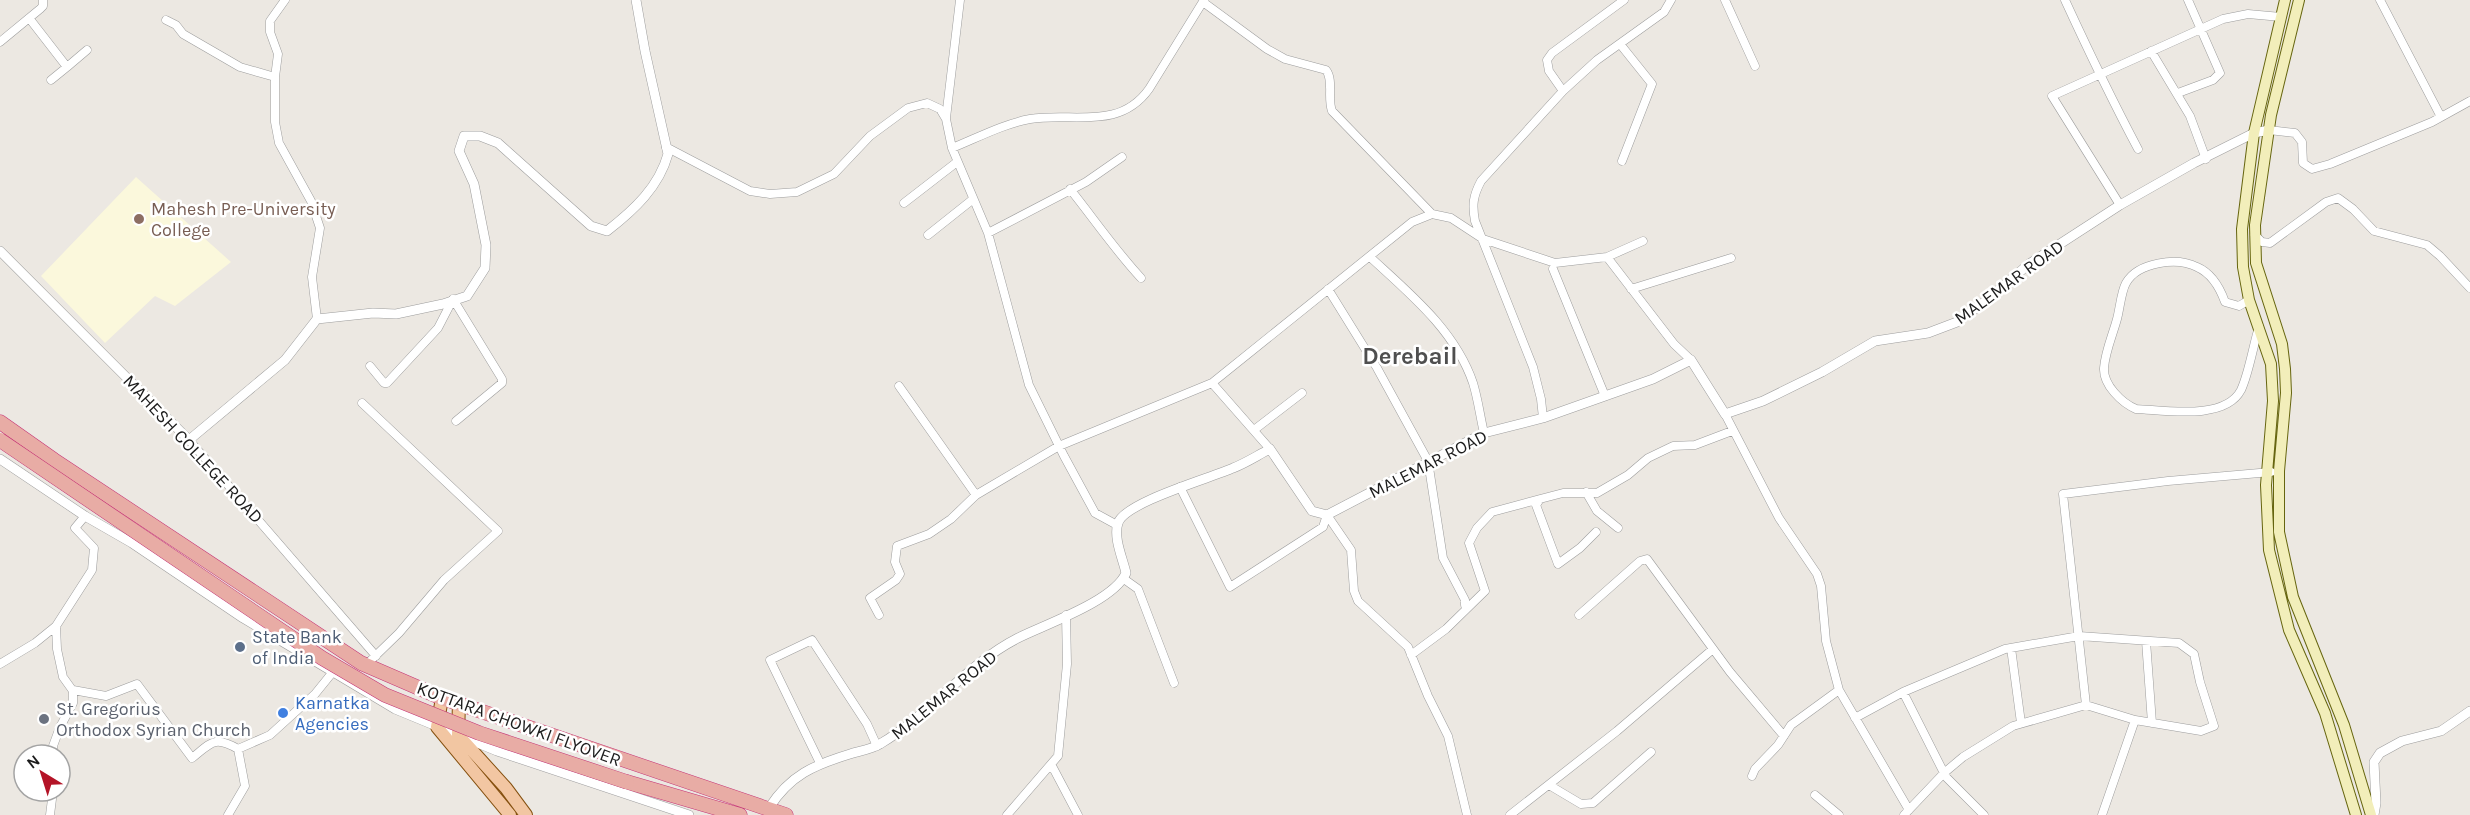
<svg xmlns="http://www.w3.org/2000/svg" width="2470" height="815" font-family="Karla,sans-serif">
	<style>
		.education { fill: #fbf8dc }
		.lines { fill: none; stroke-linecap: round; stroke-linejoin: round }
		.minor-casing { stroke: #9d9d9d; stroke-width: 9 }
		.tertiary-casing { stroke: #9d9d9d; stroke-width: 10 }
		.secondary-casing { stroke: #66650f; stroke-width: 12 }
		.primary-casing { stroke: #85500f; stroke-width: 14 }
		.trunk-casing { stroke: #c53577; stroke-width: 15 }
		.minor { stroke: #fff; stroke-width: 8 }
		.tertiary { stroke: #fff; stroke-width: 9 }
		.secondary { stroke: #f2eeba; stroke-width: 10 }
		.primary { stroke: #f2c6a2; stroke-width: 12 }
		.trunk { stroke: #e8aca5; stroke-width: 14 }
		.trunk-bridge-casing { stroke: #c53577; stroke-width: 15; stroke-linecap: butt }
		.trunk-bridge { stroke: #e8aca5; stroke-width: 14 }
		.education-dot { fill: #8d6e63; stroke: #fff; stroke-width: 2 }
		.service-dot { fill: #5c6f8a; stroke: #fff; stroke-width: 2 }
		.shop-dot { fill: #3f7fe0; stroke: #fff; stroke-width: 2 }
		.worship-dot { fill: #6b7280; stroke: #fff; stroke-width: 2 }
		.labels { text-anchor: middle; stroke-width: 5; stroke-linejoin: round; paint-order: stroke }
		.education-label { font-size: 18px; fill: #785e54; stroke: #fff; text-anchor: start }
		.street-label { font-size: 18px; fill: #1c1c1c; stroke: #fff }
		.service-label { font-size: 18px; fill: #4e5e75; stroke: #fff; text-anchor: start }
		.shop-label { font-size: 18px; fill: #366cbe; stroke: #fff; text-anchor: start }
		.worship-label { font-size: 18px; fill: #5b616d; stroke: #fff; text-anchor: start }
		.district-label { font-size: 24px; font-weight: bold; fill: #4f4f4f; stroke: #fff }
	</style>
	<rect width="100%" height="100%" fill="#ece8e2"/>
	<path class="education" d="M136 177 231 262 175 306 155 296 105 343 41 276Z"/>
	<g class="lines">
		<g class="minor-casing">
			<path id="minor" d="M1725 0 1755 66
				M2065 0C2088 50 2112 100 2138 149
				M2380 0 2441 117
				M1203 2 1267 49 1285 59 1326 70C1334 80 1327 98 1332 111L1432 214
				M29 18 67 67 51 80
				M166 20 176 25 183 34 240 67 275 77V122L279 143 311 201 320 228 312 277 317 319
				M0 42 40 9 43 6V0
				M1620 44 1652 84 1622 161
				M2151 51 2190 116 2206 159
				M67 67 87 50
				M275 77 278 54 270 32V21L285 0
				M1563 91 1549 71 1547 60 1552 53 1624 0
				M2178 93 2213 80 2220 73 2188 0
				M946 118 960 0
				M2269 130 2295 133 2302 142 2303 163 2312 169 2330 164 2432 122 2470 101
				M666 147 750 191 770 194 797 192 834 174 870 136 908 108 927 103 940 109 946 119 952 148 988 233 1029 385 1064 456 1095 513 1117 525
				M952 148C977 138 1003 124 1030 119 1073 112 1119 131 1149 89L1204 0
				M1070 189C1094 219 1115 250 1141 278
				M904 203 957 162
				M2120 205 2052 96 2223 19 2248 14 2281 17
				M988 233 1086 182 1122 157
				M928 235 972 200
				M2255 235 2262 242 2270 243 2326 202 2338 198 2353 209 2374 231 2427 245 2440 256 2470 288
				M1370 257C1409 293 1455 330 1473 383 1478 399 1480 416 1484 433
				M1607 257 1674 344 1691 360
				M1553 269 1605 396
				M1328 289 1377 368 1428 461 1443 558 1465 600V605
				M1631 289 1731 258
				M453 299 502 379V383L456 421
				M2249 300 2239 306 2225 302C2220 288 2211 273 2197 267 2177 257 2138 262 2126 283 2121 292 2120 308 2117 319 2113 334 2105 352 2104 368 2103 385 2122 403 2136 409 2164 410 2225 421 2241 390 2249 373 2253 346 2259 327
				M370 366 384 383H387L438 328 453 299
				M899 386 976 495
				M362 403 498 531 444 580 399 633 366 665
				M1725 414 1779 518 1817 574 1821 586 1826 641 1839 690 1909 810
				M1543 418 1541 399 1533 367 1475 221C1472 205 1473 196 1481 181L1563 91 1597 60 1664 12 1671 0
				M1254 430 1302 393
				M189 440 376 656
				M1270 449 1212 383 1412 222 1432 214 1451 218 1483 239 1555 263 1607 257 1643 241
				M1180 487 1230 587 1323 527 1327 515
				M1586 492 1597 511 1618 528
				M1327 515 1351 550 1354 591 1358 601 1408 647 1428 696 1448 736 1467 815
				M1596 532 1580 548 1558 564 1536 505 1540 499 1563 493H1597L1628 475 1648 458 1673 446 1695 445 1732 431
				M1124 579 1138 589 1174 683
				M879 615 870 598 896 580 900 574 895 562 897 546 929 534 951 519 976 495 1059 446 1212 383
				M1579 615 1640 561 1647 559 1730 672 1784 736
				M2146 641 2152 723
				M2011 648 2021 723
				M1411 655 1446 629 1485 591 1469 543 1477 528 1492 512 1540 499
				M0 664 35 643 56 626
				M73 690 106 696 137 684 192 758C211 743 214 735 238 749L245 786 228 815
				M1855 718 1903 692
				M238 749 270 735 315 694 332 673
				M54 755 53 746 60 727 73 703V691L63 677 57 649 56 626 92 570 94 548 75 528 85 516
				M820 763 770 660 812 640 867 724 877 746
				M1051 764 1078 815
				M1752 776 1755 769 1778 745 1791 725 1839 690
				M1549 785 1581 804 1593 803 1651 752
				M1815 795 1839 815
				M50 815 53 791
				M1007 815 1058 756 1067 664 1066 615
				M1510 815 1617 731 1713 649
				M1904 815 1944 773 1963 757 2013 726 2086 705
				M1984 815 1946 777 1903 692 2005 649 2079 636 2179 643 2194 654 2200 682 2214 726 2201 731 2135 720
				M2102 815 2135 720 2086 705 2063 494 2168 481 2271 472"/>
		</g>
		<g class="tertiary-casing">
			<path id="tertiary" d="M0 251 189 440 285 360 317 319 373 313 396 314 443 304 467 296 485 268 486 245 474 184 459 151 464 136H480L498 143 591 226 607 231C634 210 659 187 668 154L645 51 636 0
				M0 459 85 516 132 543 243 618 395 709 497 751 689 815
				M769 808C790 775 814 765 850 754 860 751 872 749 880 744 931 714 965 665 1018 638 1046 624 1114 601 1126 573 1123 559 1113 538 1118 523 1125 502 1211 478 1233 468 1246 463 1258 455 1270 449L1312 511 1327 515 1484 433 1543 418 1653 379 1691 360 1725 414 1763 401 1822 372 1875 341 1928 333 1957 322 1983 303 2029 264 2120 205 2194 163 2254 133 2269 130
				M2374 815 2376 803 2374 762 2380 753 2402 741 2441 731 2470 711"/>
		</g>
		<g class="secondary-casing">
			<path id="secondary" d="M2285 0 2254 133 2242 229 2243 267 2249 300 2271 364 2273 401 2266 485 2269 550 2289 630 2325 713 2356 815
				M2299 0 2271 115 2255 225 2256 263 2282 344 2285 369 2286 393 2279 471V532L2293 597 2344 725 2371 815"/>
		</g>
		<g class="primary-casing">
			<path id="primary" d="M442 698 437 727 510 815
				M459 703 458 735 506 788 526 815"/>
		</g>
		<g class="trunk-casing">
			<path id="trunk" d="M0 422 54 460 361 663 442 698 786 815
				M627 782 740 815"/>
		</g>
		<use href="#minor" class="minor"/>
		<use href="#tertiary" class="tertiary"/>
		<use href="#secondary" class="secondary"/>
		<use href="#primary" class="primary"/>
		<use href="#trunk" class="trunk"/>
		<g class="trunk-bridge-casing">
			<path id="trunk-bridge" d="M0 440 322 658 385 695 479 733 627 782"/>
		</g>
		<use href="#trunk-bridge" class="trunk-bridge"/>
	</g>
	<circle class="education-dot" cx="139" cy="219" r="6"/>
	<circle class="service-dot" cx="240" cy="647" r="6"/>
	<circle class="shop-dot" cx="283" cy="713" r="6"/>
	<circle class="worship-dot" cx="44" cy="719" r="6"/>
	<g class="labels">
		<g class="education-label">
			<text x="151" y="215">Mahesh Pre-University<tspan x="151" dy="21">College</tspan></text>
		</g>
		<g class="street-label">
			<text transform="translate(2009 282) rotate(-36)" y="6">MALEMAR ROAD</text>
			<text transform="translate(193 449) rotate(47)" y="6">MAHESH COLLEGE ROAD</text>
			<text transform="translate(1428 464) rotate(-27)" y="6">MALEMAR ROAD</text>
			<text transform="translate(944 695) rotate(-39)" y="6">MALEMAR ROAD</text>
			<text transform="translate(519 724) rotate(20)" y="6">KOTTARA CHOWKI FLYOVER</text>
		</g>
		<g class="service-label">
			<text x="252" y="643">State Bank<tspan x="252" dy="21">of India</tspan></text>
		</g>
		<g class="shop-label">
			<text x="295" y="709">Karnatka<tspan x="295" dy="21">Agencies</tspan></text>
		</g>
		<g class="worship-label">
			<text x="56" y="715">St. Gregorius<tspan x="56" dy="21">Orthodox Syrian Church</tspan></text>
		</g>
		<g class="district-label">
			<text x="1410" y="364">Derebail</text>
		</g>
	</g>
	<g transform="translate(42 773) rotate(322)"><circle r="28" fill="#ffffff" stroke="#a4a4a4" stroke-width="1.5"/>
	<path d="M0-4.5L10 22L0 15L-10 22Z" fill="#b41427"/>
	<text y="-9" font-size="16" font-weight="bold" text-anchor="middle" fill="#1c1c1c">N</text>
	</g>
</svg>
